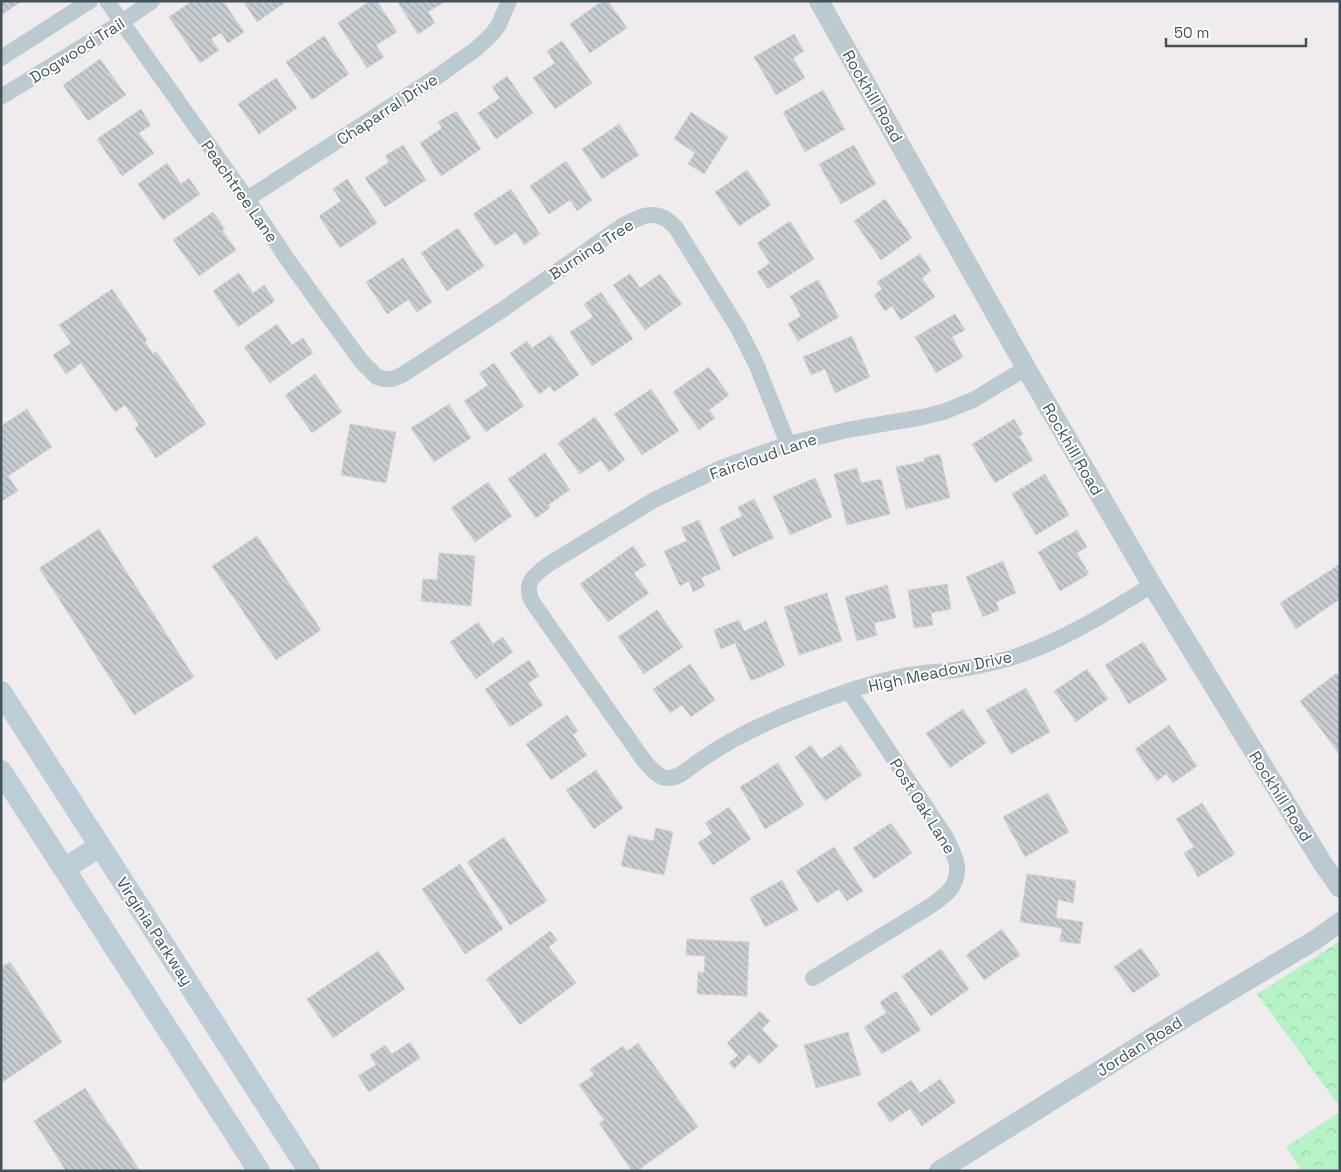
<svg xmlns="http://www.w3.org/2000/svg" width="1341" height="1172" font-family="'Space Grotesk',sans-serif">
	<style>
		.park { fill: url(#park-crowns) }
		.building { fill: url(#building-back-hatch); stroke: #d0d4d9 }
		.lines { fill: none; stroke-linecap: round; stroke-linejoin: round }
		.minor { stroke: #bbcad1; stroke-width: 16 }
		.tertiary { stroke: #bbcad1; stroke-width: 20 }
		.secondary { stroke: #bdcdd8; stroke-width: 22 }
		.labels { text-anchor: middle; stroke-width: 4; stroke-linejoin: round; paint-order: stroke }
		.street-label { font-size: 16px; fill: #43535c; stroke: #fff }
	</style>
	<defs>
		<pattern id="park-crowns" width="20" height="18" patternUnits="userSpaceOnUse" patternTransform="scale(1.25)"><rect width="20" height="18" fill="#b5f2c6"/><path d="M2 6a3 3 0 1 1 6 0M12 15a3 3 0 1 1 6 0" fill="none" stroke="#9dd1ac"/></pattern>
		<pattern id="building-back-hatch" width="6" height="6" patternUnits="userSpaceOnUse" patternTransform="scale(1.25)"><rect width="6" height="6" fill="#c8cdd2"/><path d="M-1 5l2 2M0 0l6 6M5-1l2 2" fill="none" stroke="#a4a9ae"/></pattern>
	</defs>
	<rect width="100%" height="100%" fill="#f0eced"/>
	<path class="park" d="M1340 941V1107L1257 994Z
		M1340 1112V1171H1302L1286 1147Z"/>
	<path class="building" d="M1 1H22L1 15Z
		M192 1H223L244 32 228 43 221 33 211 39 219 50 200 63 169 17Z
		M243 1H287L257 22Z
		M370 1H377L397 32 376 45 384 57 367 68 338 23Z
		M397 1H446L428 12 435 23 418 34Z
		M602 1H608L627 28 590 53 570 24Z
		M794 34 804 51 793 58 805 78 776 95 754 57Z
		M324 36 349 74 312 100 286 62Z
		M562 41 592 83 555 109 533 78 555 63 547 51Z
		M100 59 126 95 88 121 63 85Z
		M507 76 533 113 496 139 478 113 500 98 492 87Z
		M276 78 297 108 259 134 238 104Z
		M823 90 845 129 805 152 783 112Z
		M141 109 151 125 139 133 154 153 122 176 97 139Z
		M456 111 481 149 441 176 420 143 442 128 438 122Z
		M691 112 728 137 704 174 688 164 695 153 674 139Z
		M619 124 639 155 602 179 582 149Z
		M403 145 426 180 385 207 365 178 389 162 385 156Z
		M854 145 876 184 841 204 819 164Z
		M566 161 592 200 577 211 570 200 549 214 530 186Z
		M167 163 181 184 189 178 200 194 163 220 138 184Z
		M747 170 771 205 739 226 715 192Z
		M347 179 377 223 340 248 319 216 341 201 333 189Z
		M511 189 540 234 524 245 516 232 495 246 473 214Z
		M885 199 912 238 881 260 854 221Z
		M213 212 225 229 222 230 236 250 199 276 173 240Z
		M790 221 814 259 768 289 757 272 770 263 757 243Z
		M458 228 484 266 447 291 421 253Z
		M920 254 931 271 922 278 935 297 901 320 892 306 885 311 874 295 882 289 877 282Z
		M403 258 432 302 417 312 408 300 387 314 366 282Z
		M239 273 253 293 264 285 275 301 238 327 213 291Z
		M630 274 640 288 660 274 682 304 645 330 613 285Z
		M818 280 839 317 798 341 788 324 801 316 790 296Z
		M112 289 147 340 145 342 153 354 156 351 206 424 156 458 135 428 139 425 125 405 115 412 81 363 66 374 53 355 71 343 59 325Z
		M601 292 633 339 592 366 570 332 593 317 584 304Z
		M955 314 965 330 952 337 963 357 936 373 915 337Z
		M277 324 292 345 303 338 313 353 270 383 244 347Z
		M551 335 579 375 554 392 550 386 539 394 510 353 527 341 532 348Z
		M852 336 870 377 835 393 825 369 811 375 803 357Z
		M494 363 524 406 486 432 464 401 488 385 479 373Z
		M709 367 729 395 709 410 715 418 699 430 673 392Z
		M315 374 342 412 312 433 285 395Z
		M651 389 679 431 642 455 614 414Z
		M449 404 471 438 434 462 411 428Z
		M27 409 52 447 8 476 18 491 2 501 1 500V426Z
		M595 417 625 460 609 472 601 460 580 474 558 443Z
		M1014 419 1023 434 1019 436 1033 460 995 483 972 444Z
		M350 424 396 432 386 483 341 475Z
		M545 453 570 490 548 505 550 508 536 518 508 479Z
		M940 454 950 498 906 509 896 467 925 461 924 458Z
		M857 468 861 483 881 479 890 514 847 525 834 474Z
		M1045 474 1069 515 1036 535 1012 494Z
		M815 478 832 517 790 535 773 496Z
		M488 482 512 516 475 542 451 508Z
		M754 499 774 538 733 557 719 528 742 516 738 507Z
		M699 520 721 569 701 578 705 586 693 592 689 581 680 586 664 551 687 541 681 528Z
		M99 529 194 677 134 715 39 568Z
		M1077 530 1087 547 1077 553 1089 574 1060 591 1038 552Z
		M257 536 321 630 276 660 212 566Z
		M633 546 646 565 634 573 649 593 608 622 580 584Z
		M439 553 475 556 471 606 421 601 423 579 437 580Z
		M1003 561 1016 593 996 602 999 610 983 617 966 577Z
		M1340 564V599L1296 629 1280 603Z
		M947 584 951 609 931 613 933 625 914 628 908 590Z
		M887 585 896 618 874 623 877 635 857 641 845 597Z
		M827 593 842 641 799 655 784 607Z
		M657 610 683 647 644 674 618 637Z
		M739 620 744 631 766 621 785 666 751 681 735 643 721 649 714 630Z
		M478 622 493 644 503 637 513 652 476 679 450 642Z
		M1143 642 1167 680 1129 704 1105 665Z
		M529 660 539 676 528 683 543 705 510 727 485 689Z
		M690 664 715 700 691 717 682 705 670 713 653 689Z
		M1087 669 1108 699 1076 722 1054 691Z
		M1337 673 1339 677 1340 676V755L1300 701Z
		M1026 688 1050 732 1011 754 986 710Z
		M963 709 986 743 950 768 926 733Z
		M567 715 578 731 573 735 587 755 551 780 526 744Z
		M1169 725 1197 766 1173 783 1166 774 1157 781 1135 749Z
		M811 745 821 759 841 745 862 775 825 801 795 757Z
		M778 763 804 805 765 829 740 787Z
		M596 770 623 808 594 829 566 790Z
		M1048 793 1069 832 1025 857 1003 817Z
		M1202 803 1235 854 1198 877 1184 853 1194 847 1176 819Z
		M729 807 751 839 713 865 698 843 712 833 705 823Z
		M891 823 912 853 874 879 853 848Z
		M656 828 673 832 664 875 621 866 628 835 653 841Z
		M504 837 547 901 510 925 467 862Z
		M834 847 863 891 847 901 839 889 817 903 796 871Z
		M460 864 503 929 465 954 422 889Z
		M1027 874 1076 881 1073 903 1058 900 1056 918 1083 922 1080 944 1060 941 1062 928 1020 922Z
		M782 880 798 910 765 927 750 898Z
		M1002 929 1020 955 984 980 966 955Z
		M550 931 557 940 549 947 576 983 520 1025 486 979Z
		M687 939 749 942 747 996 697 994 698 972 704 973 705 956 686 955Z
		M1141 948 1160 975 1133 993 1114 967Z
		M941 949 969 989 931 1016 902 976Z
		M378 951 405 989 333 1038 307 999Z
		M10 962 62 1042 1 1083V967Z
		M896 991 921 1030 882 1054 864 1027 886 1013 880 1002Z
		M760 1011 770 1021 762 1029 778 1046 759 1064 749 1054 734 1069 729 1063 738 1055 727 1043Z
		M848 1032 861 1075 816 1088 804 1045Z
		M410 1042 420 1058 369 1092 358 1076 376 1065 370 1055 385 1045 392 1054Z
		M638 1043 698 1127 637 1171H632L599 1123 604 1120 579 1085 594 1075 590 1069 623 1046 627 1051Z
		M940 1079 956 1102 922 1126 910 1109 890 1122 877 1103 911 1080 920 1093Z
		M85 1088 109 1125H110L140 1171H66L34 1121Z"/>
	<g class="lines">
		<path class="minor" d="M107 1 247 199 292 266 361 361 377 377 384 379H392L402 375 502 310 622 226C643 215 658 207 676 228L738 328 757 366 788 444
			M1 58 90 1
			M1 97 122 22 152 1
			M247 199 441 74 476 49 493 33 499 24 509 1
			M1026 368 973 400 946 411 923 417 847 430 788 444 721 468 654 500 549 564C534 575 522 583 533 603L645 762C651 768 659 779 669 778 680 778 690 767 698 762 730 739 766 722 802 708 835 696 868 683 903 676 920 673 938 672 955 670 974 667 993 663 1011 658 1061 642 1107 613 1152 585
			M813 978 932 905C937 901 943 897 948 892 965 873 955 855 945 836L849 691"/>
		<path class="tertiary" d="M819 1 1026 368 1152 585 1323 864 1340 888
			M939 1171 1166 1029 1315 940 1340 922"/>
		<path class="secondary" d="M1 692 309 1171
			M1 771 259 1171
			M65 868 100 846"/>
	</g>
	<g class="labels">
		<g class="street-label">
			<text transform="translate(77 50) rotate(-32)" y="6">Dogwood Trail</text>
			<text transform="translate(873 96) rotate(60)" y="6">Rockhill Road</text>
			<text transform="translate(387 109) rotate(-33)" y="6">Chaparral Drive</text>
			<text transform="translate(240 191) rotate(55)" y="6">Peachtree Lane</text>
			<text transform="translate(591 249) rotate(-33)" y="6">Burning Tree</text>
			<text transform="translate(1073 449) rotate(60)" y="6">Rockhill Road</text>
			<text transform="translate(763 456) rotate(-19)" y="6">Faircloud Lane</text>
			<text transform="translate(940 671) rotate(-12)" y="6">High Meadow Drive</text>
			<text transform="translate(1281 796) rotate(58)" y="6">Rockhill Road</text>
			<text transform="translate(923 806) rotate(58)" y="6">Post Oak Lane</text>
			<text transform="translate(155 931) rotate(57)" y="6">Virginia Parkway</text>
			<text transform="translate(1139 1046) rotate(-32)" y="6">Jordan Road</text>
		</g>
	</g>
	<rect width="1341" height="1172" fill="none" stroke="#43535c" stroke-width="5"/>
	<path d="M1166 38v8h140v-8" fill="none" stroke="#43535c" stroke-width="2.5"/>
	<text x="1174" y="38" font-size="15" fill="#43535c" stroke="#ffffff" stroke-width="4" paint-order="stroke">50 m</text>
</svg>
